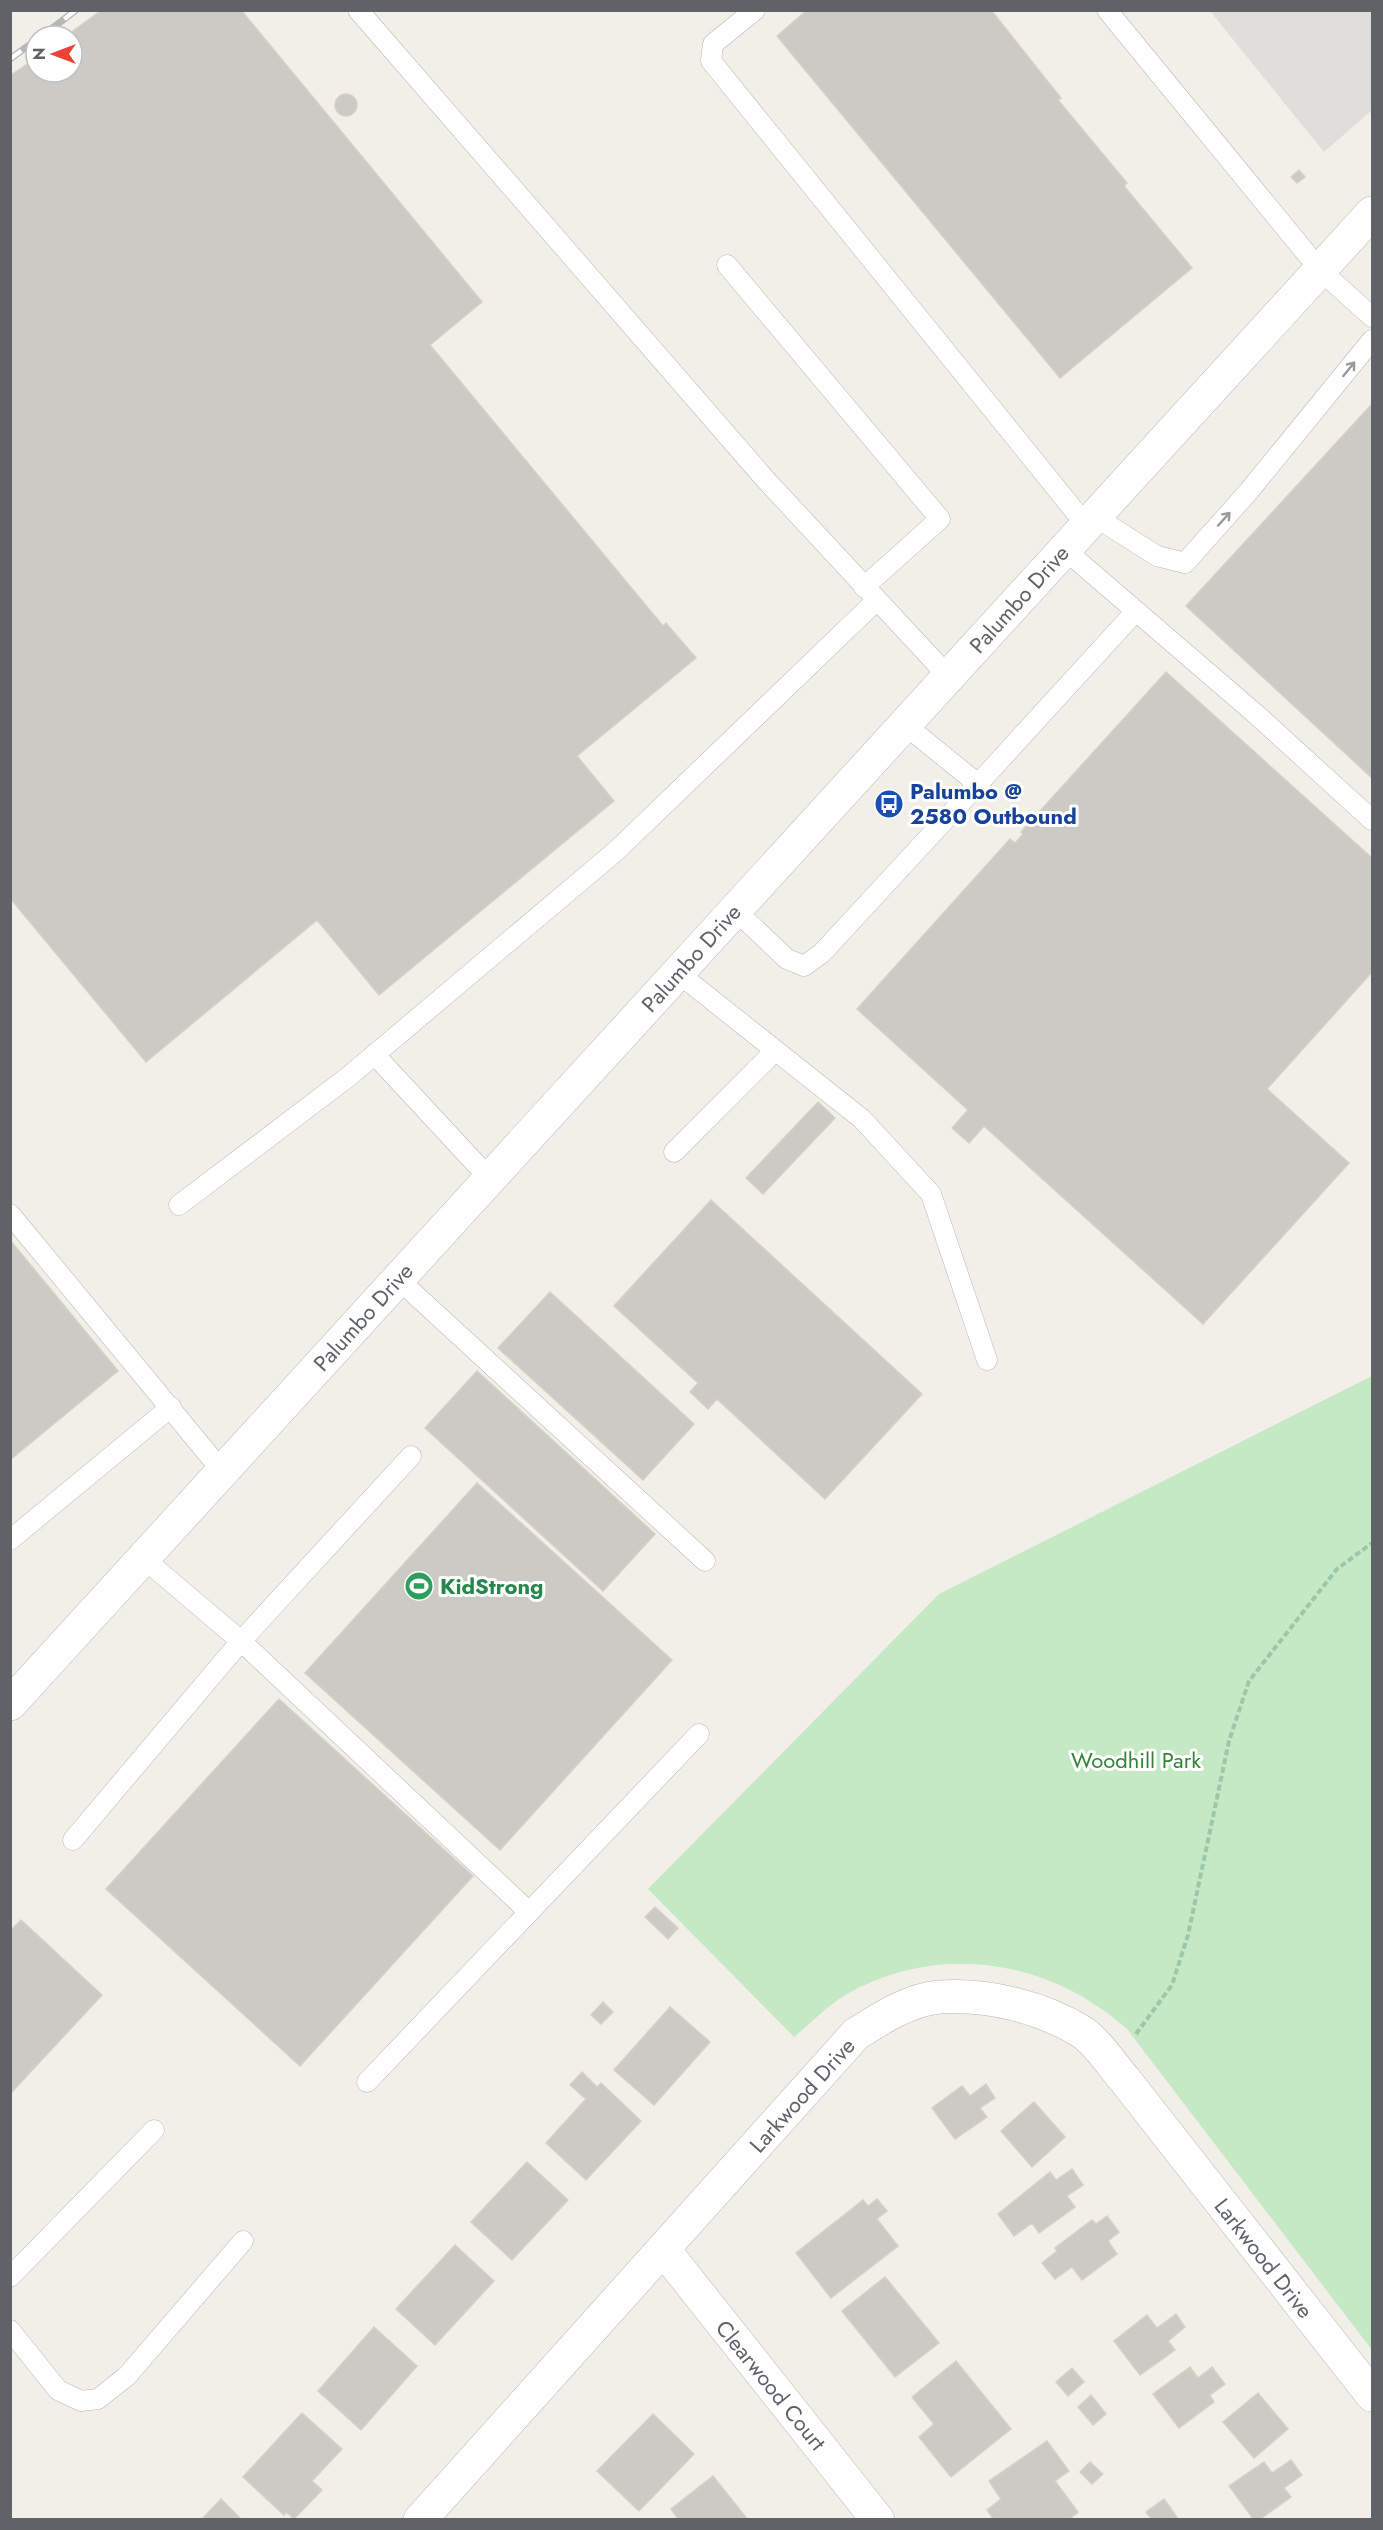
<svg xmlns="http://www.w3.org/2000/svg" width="1383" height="2530" font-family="Jost,sans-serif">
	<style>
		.industrial { fill: #e0deda }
		.green { fill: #c5e8c5 }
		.building { fill: #cccac5; stroke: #d6d1c6; stroke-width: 1.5 }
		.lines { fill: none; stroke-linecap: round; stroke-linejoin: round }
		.lane-casing { stroke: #b5b8bc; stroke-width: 21 }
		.street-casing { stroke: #b5b8bc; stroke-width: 34 }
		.secondary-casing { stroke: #b6babf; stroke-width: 34 }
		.path { stroke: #9cc7a9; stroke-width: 4; stroke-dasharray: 6 3; stroke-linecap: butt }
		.lane { stroke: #fff; stroke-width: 20 }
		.street { stroke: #fff; stroke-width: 33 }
		.secondary { stroke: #fff; stroke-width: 33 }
		.rail-casing { stroke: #b6b7b8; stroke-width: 7 }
		.rail { stroke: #fff; stroke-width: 4.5; stroke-dasharray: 14; stroke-linecap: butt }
		.oneway { stroke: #979a9d }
		.labels { text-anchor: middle; stroke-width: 6; stroke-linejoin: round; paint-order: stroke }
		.street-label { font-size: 22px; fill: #5f6368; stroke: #fff }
		.transit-label { font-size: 22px; font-weight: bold; fill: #164399; stroke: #fff; text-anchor: start }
		.leisure-label { font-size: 22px; font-weight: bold; fill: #27864d; stroke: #fff; text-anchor: start }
		.park-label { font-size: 22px; fill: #348238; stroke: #fff }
	</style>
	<rect width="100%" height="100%" fill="#f1efe8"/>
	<path class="industrial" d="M1210 11H1372V110L1324 152Z"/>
	<path class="green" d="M1372 1376V2350L1127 2029C1049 1959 939 1942 847 1994 828 2005 811 2023 794 2037L648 1889 939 1594Z"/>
	<path class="building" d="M102 10H241L482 302 430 345 663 626 666 623 696 658 577 756 614 801 379 995 317 920 146 1062 10 898V76L36 58V72H72V36H66Z
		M807 10H991L1061 98 1058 100 1127 183 1124 186 1192 268 1060 378 777 36Z
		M335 105a11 11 0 1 1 22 0a11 11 0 1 1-22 0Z
		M1299 170 1305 177 1297 183 1291 177Z
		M1372 404V778L1186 606Z
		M1166 672 1372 858V972L1267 1089 1349 1163 1203 1324 984 1126 969 1143 952 1128 968 1110 857 1009 1010 839 1015 843 1023 834 1021 832Z
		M818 1102 835 1118 763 1194 746 1178Z
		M711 1200 922 1394 825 1499 717 1399 708 1409 690 1392 698 1383 614 1306Z
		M10 1240 118 1371 10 1460Z
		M550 1292 694 1424 643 1480 498 1348Z
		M477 1371 655 1534 603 1591 425 1428Z
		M477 1483 672 1660 500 1850 305 1673Z
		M279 1699 473 1876 300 2066 106 1889Z
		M655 1907 678 1928 668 1939 645 1917Z
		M21 1920 102 1995 10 2094V1931Z
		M603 2002 613 2012 601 2024 591 2015Z
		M670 2007 710 2042 654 2105 614 2070Z
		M582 2072 597 2087 601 2083 641 2121 586 2180 546 2143 586 2099 570 2085Z
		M986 2084 995 2098 980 2108 987 2117 955 2139 932 2108 962 2086 970 2096Z
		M1034 2102 1065 2137 1032 2167 1001 2131Z
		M527 2162 568 2200 512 2260 471 2222Z
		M1072 2169 1083 2185 1067 2196 1075 2207 1039 2233 1032 2223 1014 2236 998 2214 1050 2172 1056 2180Z
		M877 2199 887 2211 877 2219 898 2246 831 2298 796 2253 863 2200 868 2206Z
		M1107 2216 1119 2232 1108 2241 1117 2254 1082 2280 1072 2267 1055 2279 1042 2263 1057 2251 1055 2248 1092 2220 1096 2224Z
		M455 2245 494 2281 435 2345 396 2309Z
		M885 2277 939 2343 895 2377 842 2311Z
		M1176 2314 1185 2327 1168 2341 1175 2350 1140 2375 1114 2341 1147 2315 1157 2328Z
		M374 2327 417 2366 361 2430 318 2391Z
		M956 2361 1011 2429 951 2477 919 2437 934 2424 912 2397Z
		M1190 2367 1198 2378 1212 2367 1225 2384 1210 2395 1214 2402 1179 2428 1153 2394Z
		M1072 2368 1084 2382 1068 2396 1056 2382Z
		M1258 2393 1288 2429 1254 2458 1223 2422Z
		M1091 2395 1106 2414 1093 2425 1078 2407Z
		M302 2413 342 2449 312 2481 322 2490 294 2519 286 2512 284 2515 243 2477Z
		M653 2414 694 2454 639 2511 597 2471Z
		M1047 2441 1069 2471 1055 2481 1078 2512 1068 2520H994L987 2510 1001 2499 989 2481Z
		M1291 2460 1302 2475 1284 2488 1291 2497 1259 2520H1254L1229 2486 1264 2462 1272 2473Z
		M1090 2462 1103 2474 1092 2484 1080 2472Z
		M713 2476 748 2520H679L671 2509Z
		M221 2499 242 2520H201Z
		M1164 2499 1179 2520H1152L1146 2512Z"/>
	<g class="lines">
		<g class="lane-casing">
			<path id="lane" d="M358 10 765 479 948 676
				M755 10 713 44 711 61 1086 525
				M1107 10 1320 270 1372 317
				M727 265 940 519 864 587
				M1094 516 1157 556 1185 563 1249 491 1372 340
				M1064 549 1258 716 1372 820
				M904 724 978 784 1136 611
				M735 910 787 959 804 966 822 953 978 784
				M678 973 862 1119 931 1194 987 1360
				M374 1054 490 1179
				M674 1152 775 1051
				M179 1205 348 1077 616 851 877 600
				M10 1214 222 1471
				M398 1279 705 1561
				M10 1540 171 1407
				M143 1558 241 1641 411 1456
				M73 1840 241 1641 529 1912
				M367 2082 699 1734
				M10 2277 154 2130
				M10 2330 58 2390 81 2401 98 2399 127 2376 243 2241"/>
		</g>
		<g class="street-casing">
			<path id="street" d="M664 2250 878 2520
				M420 2520 856 2034C881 2018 911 1999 940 1997 988 1994 1042 2007 1082 2032 1098 2043 1112 2065 1125 2080L1372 2395"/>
		</g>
		<g class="secondary-casing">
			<path id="secondary" d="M10 1704 1372 213"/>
		</g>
		<path class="path" d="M1136 2034 1172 1985 1188 1935 1229 1741 1249 1681 1337 1569 1372 1543"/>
		<use href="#lane" class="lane"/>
		<use href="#street" class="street"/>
		<use href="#secondary" class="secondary"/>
		<g class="rail-casing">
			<path id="rail" d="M42 36 76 10
				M10 59 36 40"/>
		</g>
		<use href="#rail" class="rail"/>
	</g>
	<defs><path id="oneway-shaft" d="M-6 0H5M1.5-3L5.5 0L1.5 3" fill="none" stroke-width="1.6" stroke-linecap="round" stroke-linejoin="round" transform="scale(1.5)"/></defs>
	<g class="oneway">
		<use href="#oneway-shaft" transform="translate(1349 369) rotate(-51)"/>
		<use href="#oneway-shaft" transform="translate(1224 519) rotate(-48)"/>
	</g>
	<defs>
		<g id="bus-disc" transform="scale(1.5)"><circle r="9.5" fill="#1a4fb4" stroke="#fff"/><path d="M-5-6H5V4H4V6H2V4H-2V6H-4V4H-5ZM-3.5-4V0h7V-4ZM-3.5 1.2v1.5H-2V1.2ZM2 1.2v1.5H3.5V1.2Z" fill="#fff"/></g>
		<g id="stadium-disc" transform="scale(1.5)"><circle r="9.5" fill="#2e9e5b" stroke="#fff"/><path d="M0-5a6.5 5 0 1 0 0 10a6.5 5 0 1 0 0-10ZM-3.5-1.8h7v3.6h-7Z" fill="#fff"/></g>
	</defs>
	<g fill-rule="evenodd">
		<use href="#bus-disc" x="889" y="804"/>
		<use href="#stadium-disc" x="419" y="1586"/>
	</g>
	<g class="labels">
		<g class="street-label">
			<text transform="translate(1019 599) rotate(-48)" y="8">Palumbo Drive</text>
			<text transform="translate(691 958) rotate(-48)" y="8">Palumbo Drive</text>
			<text transform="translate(363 1317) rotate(-48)" y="8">Palumbo Drive</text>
			<text transform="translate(802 2095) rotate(-48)" y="8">Larkwood Drive</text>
			<text transform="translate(1264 2258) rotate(52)" y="8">Larkwood Drive</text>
			<text transform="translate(771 2385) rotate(51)" y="8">Clearwood Court</text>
		</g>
		<g class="transit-label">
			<text x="910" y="799">Palumbo @<tspan x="910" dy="25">2580 Outbound</tspan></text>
		</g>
		<g class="leisure-label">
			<text x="440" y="1594">KidStrong</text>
		</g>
		<g class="park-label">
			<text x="1136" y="1768">Woodhill Park</text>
		</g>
	</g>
	<rect width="1383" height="2530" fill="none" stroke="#5f6368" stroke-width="24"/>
	<g transform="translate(54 54) rotate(270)"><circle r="28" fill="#ffffff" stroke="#bfc1c3" stroke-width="1.5"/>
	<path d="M0-4.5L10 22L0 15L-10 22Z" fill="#ea4335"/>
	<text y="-9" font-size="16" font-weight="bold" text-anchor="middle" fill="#5f6368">N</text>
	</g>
</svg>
